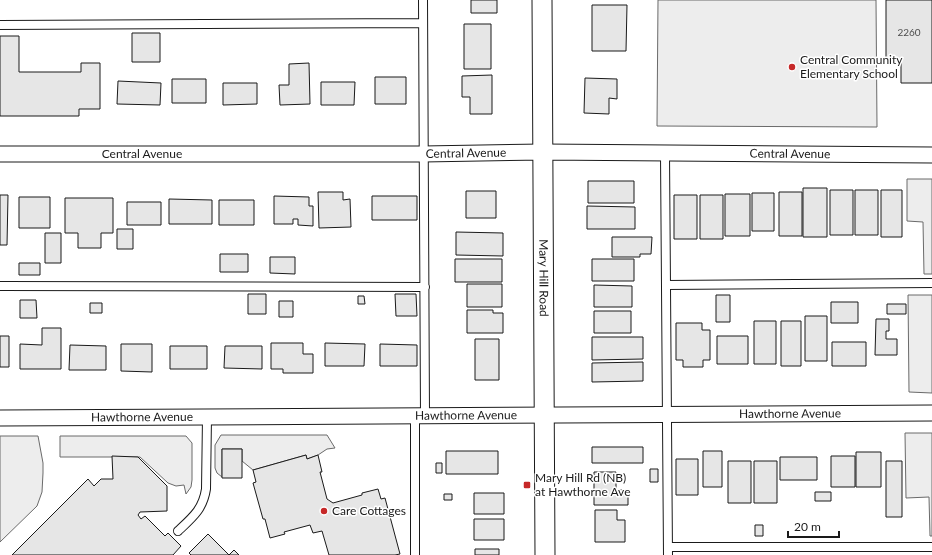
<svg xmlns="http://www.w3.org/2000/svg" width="932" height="555" font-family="Lato,sans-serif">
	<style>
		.built { fill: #ededed; stroke: #6a6a6a }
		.building { fill: #e6e6e6; stroke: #1a1a1a }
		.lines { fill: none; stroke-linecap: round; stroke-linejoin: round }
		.service-casing { stroke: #1a1a1a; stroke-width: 10 }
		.minor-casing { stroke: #1a1a1a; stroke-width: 17 }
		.tertiary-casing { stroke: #1a1a1a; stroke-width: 21 }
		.service { stroke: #fff; stroke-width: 8 }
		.minor { stroke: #fff; stroke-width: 15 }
		.tertiary { stroke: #fff; stroke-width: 19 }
		.poi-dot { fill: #c62828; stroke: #fff; stroke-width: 1.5 }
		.labels { text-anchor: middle; stroke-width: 3; stroke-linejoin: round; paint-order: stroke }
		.number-label { font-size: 10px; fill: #4d4d4d }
		.poi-label { font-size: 12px; fill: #1a1a1a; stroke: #fff; text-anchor: start }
		.street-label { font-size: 12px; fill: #1a1a1a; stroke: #fff }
	</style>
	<rect width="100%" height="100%" fill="#fff"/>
	<path class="built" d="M658 0H876L877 127 657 126Z
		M907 179H932V274H924L923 222 907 221Z
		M908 295H932V393L909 392Z
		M905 433H932V536H930L929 497 906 498Z
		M221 435H327L335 448 327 449 318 455 307 459 306 455 253 470 242 461V449H222V477L217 473 215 468V445Z
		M0 436H38L43 463V473L42 492 37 506 0 542Z
		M60 436H186L192 443V480L191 487 186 494 184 485 176 486 168 483 140 457H60Z"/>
	<path class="building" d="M471 0H497V13H471Z
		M886 0H932V83H901V63H886Z
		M592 5H627L626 51H592Z
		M464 24H491V69H464Z
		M132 33H160V62H132Z
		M0 36H19V72H81V63H100V109H79V116H0Z
		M309 63 310 104 280 105 279 85H289V64Z
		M492 75V114H470V97H462V76Z
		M375 77H406V104H375Z
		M585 78 617 79V99L609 98V114L584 113Z
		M172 79H206V103H172Z
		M118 81 161 83 160 105 117 104Z
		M321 82H355L354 105H321Z
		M223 83H257V104L223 105Z
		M588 181H634V203H588Z
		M803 188H827V237H803Z
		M830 190H853V235H830Z
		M855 190H878V235H855Z
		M881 190H902V237H881Z
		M466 191H496V218H466Z
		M318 192H343V200L350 199 351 227 319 228Z
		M779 192H802V236H779Z
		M752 193H774V231H752Z
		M725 194H750V236H725Z
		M0 195H8L7 245H0Z
		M674 195H697V239H674Z
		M700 195H723V239H700Z
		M274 196 309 197V206H313V226L298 225V219H293V224H274Z
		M372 196H417V220H372Z
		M19 197H50V228H19Z
		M65 198H113V233H101V248H78V233H65Z
		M169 199 212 200V224H169Z
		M219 200H254V225H219Z
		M127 202H161V225H127Z
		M587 206 635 207V229H587Z
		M117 229H133V249H117Z
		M456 232 503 233V256L456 255Z
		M45 233H61V263H45Z
		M612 237H652L651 254H640V257H612Z
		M220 254H248V272H220Z
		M270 257H295V274L270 273Z
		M455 259H502V282H455Z
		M592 259H634V281H592Z
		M19 263H40V275H19Z
		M467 284H502V307H467Z
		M594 285 632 286V307H594Z
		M248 294H266V314H248Z
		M395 294H416L417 316H396Z
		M716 295H730V322H716Z
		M358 296H364L365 304H358Z
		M20 300H36L37 318H20Z
		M279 301H293V317H279Z
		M831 302H858V323H831Z
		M90 303H102V313H90Z
		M887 304H906V314H887Z
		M467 310H493V313H503V333H467Z
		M594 311H631V333H594Z
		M805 316H827V361H805Z
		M876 319H889V331H886V339H897V355H875Z
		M754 321H776V364H754Z
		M781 321H801V366H781Z
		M676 323H702V330H710V360H703V367H683V360H676Z
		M42 328H61V369H20V344L42 345Z
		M0 336H9V367H0Z
		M717 336H748V364H717Z
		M592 337H643V359L592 360Z
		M475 339H499V380H475Z
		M832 342H866V366H832Z
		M271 343H303V354H313V373H283V369H271Z
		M325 343 365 344 364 366H325Z
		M121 344H152V372L121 371Z
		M380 344 417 345V366H380Z
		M70 345 106 346V370H69Z
		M170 346H207V369H170Z
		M225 346H262V369L224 368Z
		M643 362V381L592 382V363Z
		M592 447H643V463H592Z
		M222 449H242V478H222Z
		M446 451H498V474H446Z
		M703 451H722V487H703Z
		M856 452H881V487H856Z
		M306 455 307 459 318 455 322 472H320L327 499 333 503 362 495V493L378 489 381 499 385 498 400 554 395 555H329L322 531 313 533 310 525 284 532 285 534 270 538 265 519H263L253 483 256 482 253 470Z
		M112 456 138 457 167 486V511L140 512 138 515 141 519 145 516 165 536 168 533 181 546 173 555H12L88 479 94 486 101 479H113Z
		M831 456H855V487H831Z
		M780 457H817V480H780Z
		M676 459H698V495H676Z
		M728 461H751V503H728Z
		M754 461H777V503H754Z
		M886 461H902V517H886Z
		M436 463H442V473H436Z
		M650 469H658V482H650Z
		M594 472H616V490H628V505H594Z
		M815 492H831V501H815Z
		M474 493H504V514H474Z
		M444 494H452V500H444Z
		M595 510H617V520H625V542H595Z
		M474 519H504V540H474Z
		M755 525H763V536H755Z
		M208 534 229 555 234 550 239 555H191L189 553Z
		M475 549H499V555H475Z"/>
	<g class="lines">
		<g class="service-casing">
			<path id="service" d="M423 0 425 415
				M0 25 422 23
				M665 154 668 555
				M666 285 932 283
				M0 286 425 287
				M178 531C193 517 203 509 206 489L207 417
				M668 547H932
				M415 555V415"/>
		</g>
		<g class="minor-casing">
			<g id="minor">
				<path id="s1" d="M0 154H423L543 152 932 155"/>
				<path id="s2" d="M0 418 932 413"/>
			</g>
		</g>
		<g class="tertiary-casing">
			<g id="tertiary">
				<path id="s3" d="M542 0 545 555"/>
			</g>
		</g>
		<use href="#service" class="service"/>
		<use href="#minor" class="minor"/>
		<use href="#tertiary" class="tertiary"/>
	</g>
	<g class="poi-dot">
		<circle cx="792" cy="67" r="4"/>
		<rect x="523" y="481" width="8" height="8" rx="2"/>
		<circle cx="324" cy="511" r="4"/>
	</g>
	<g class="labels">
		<g class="number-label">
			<text x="909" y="36">2260</text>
		</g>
		<g class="poi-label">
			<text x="800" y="64">Central Community<tspan x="800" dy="14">Elementary School</tspan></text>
			<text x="535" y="482">Mary Hill Rd (NB)<tspan x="535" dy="14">at Hawthorne Ave</tspan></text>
			<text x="332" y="515">Care Cottages</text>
		</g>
		<g class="street-label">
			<text dy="4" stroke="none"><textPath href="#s1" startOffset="142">Central Avenue</textPath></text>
			<text dy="4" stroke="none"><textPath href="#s1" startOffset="466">Central Avenue</textPath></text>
			<text dy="4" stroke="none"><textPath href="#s1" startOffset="790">Central Avenue</textPath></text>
			<text dy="4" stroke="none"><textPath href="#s3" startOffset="278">Mary Hill Road</textPath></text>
			<text dy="4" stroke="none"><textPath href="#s2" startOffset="790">Hawthorne Avenue</textPath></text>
			<text dy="4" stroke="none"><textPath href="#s2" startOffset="466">Hawthorne Avenue</textPath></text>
			<text dy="4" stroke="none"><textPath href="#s2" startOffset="142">Hawthorne Avenue</textPath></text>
		</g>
	</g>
	<path d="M788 531v6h51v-6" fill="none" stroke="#1a1a1a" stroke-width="2"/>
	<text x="794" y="531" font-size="12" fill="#1a1a1a" stroke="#ffffff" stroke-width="3" paint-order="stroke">20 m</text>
</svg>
